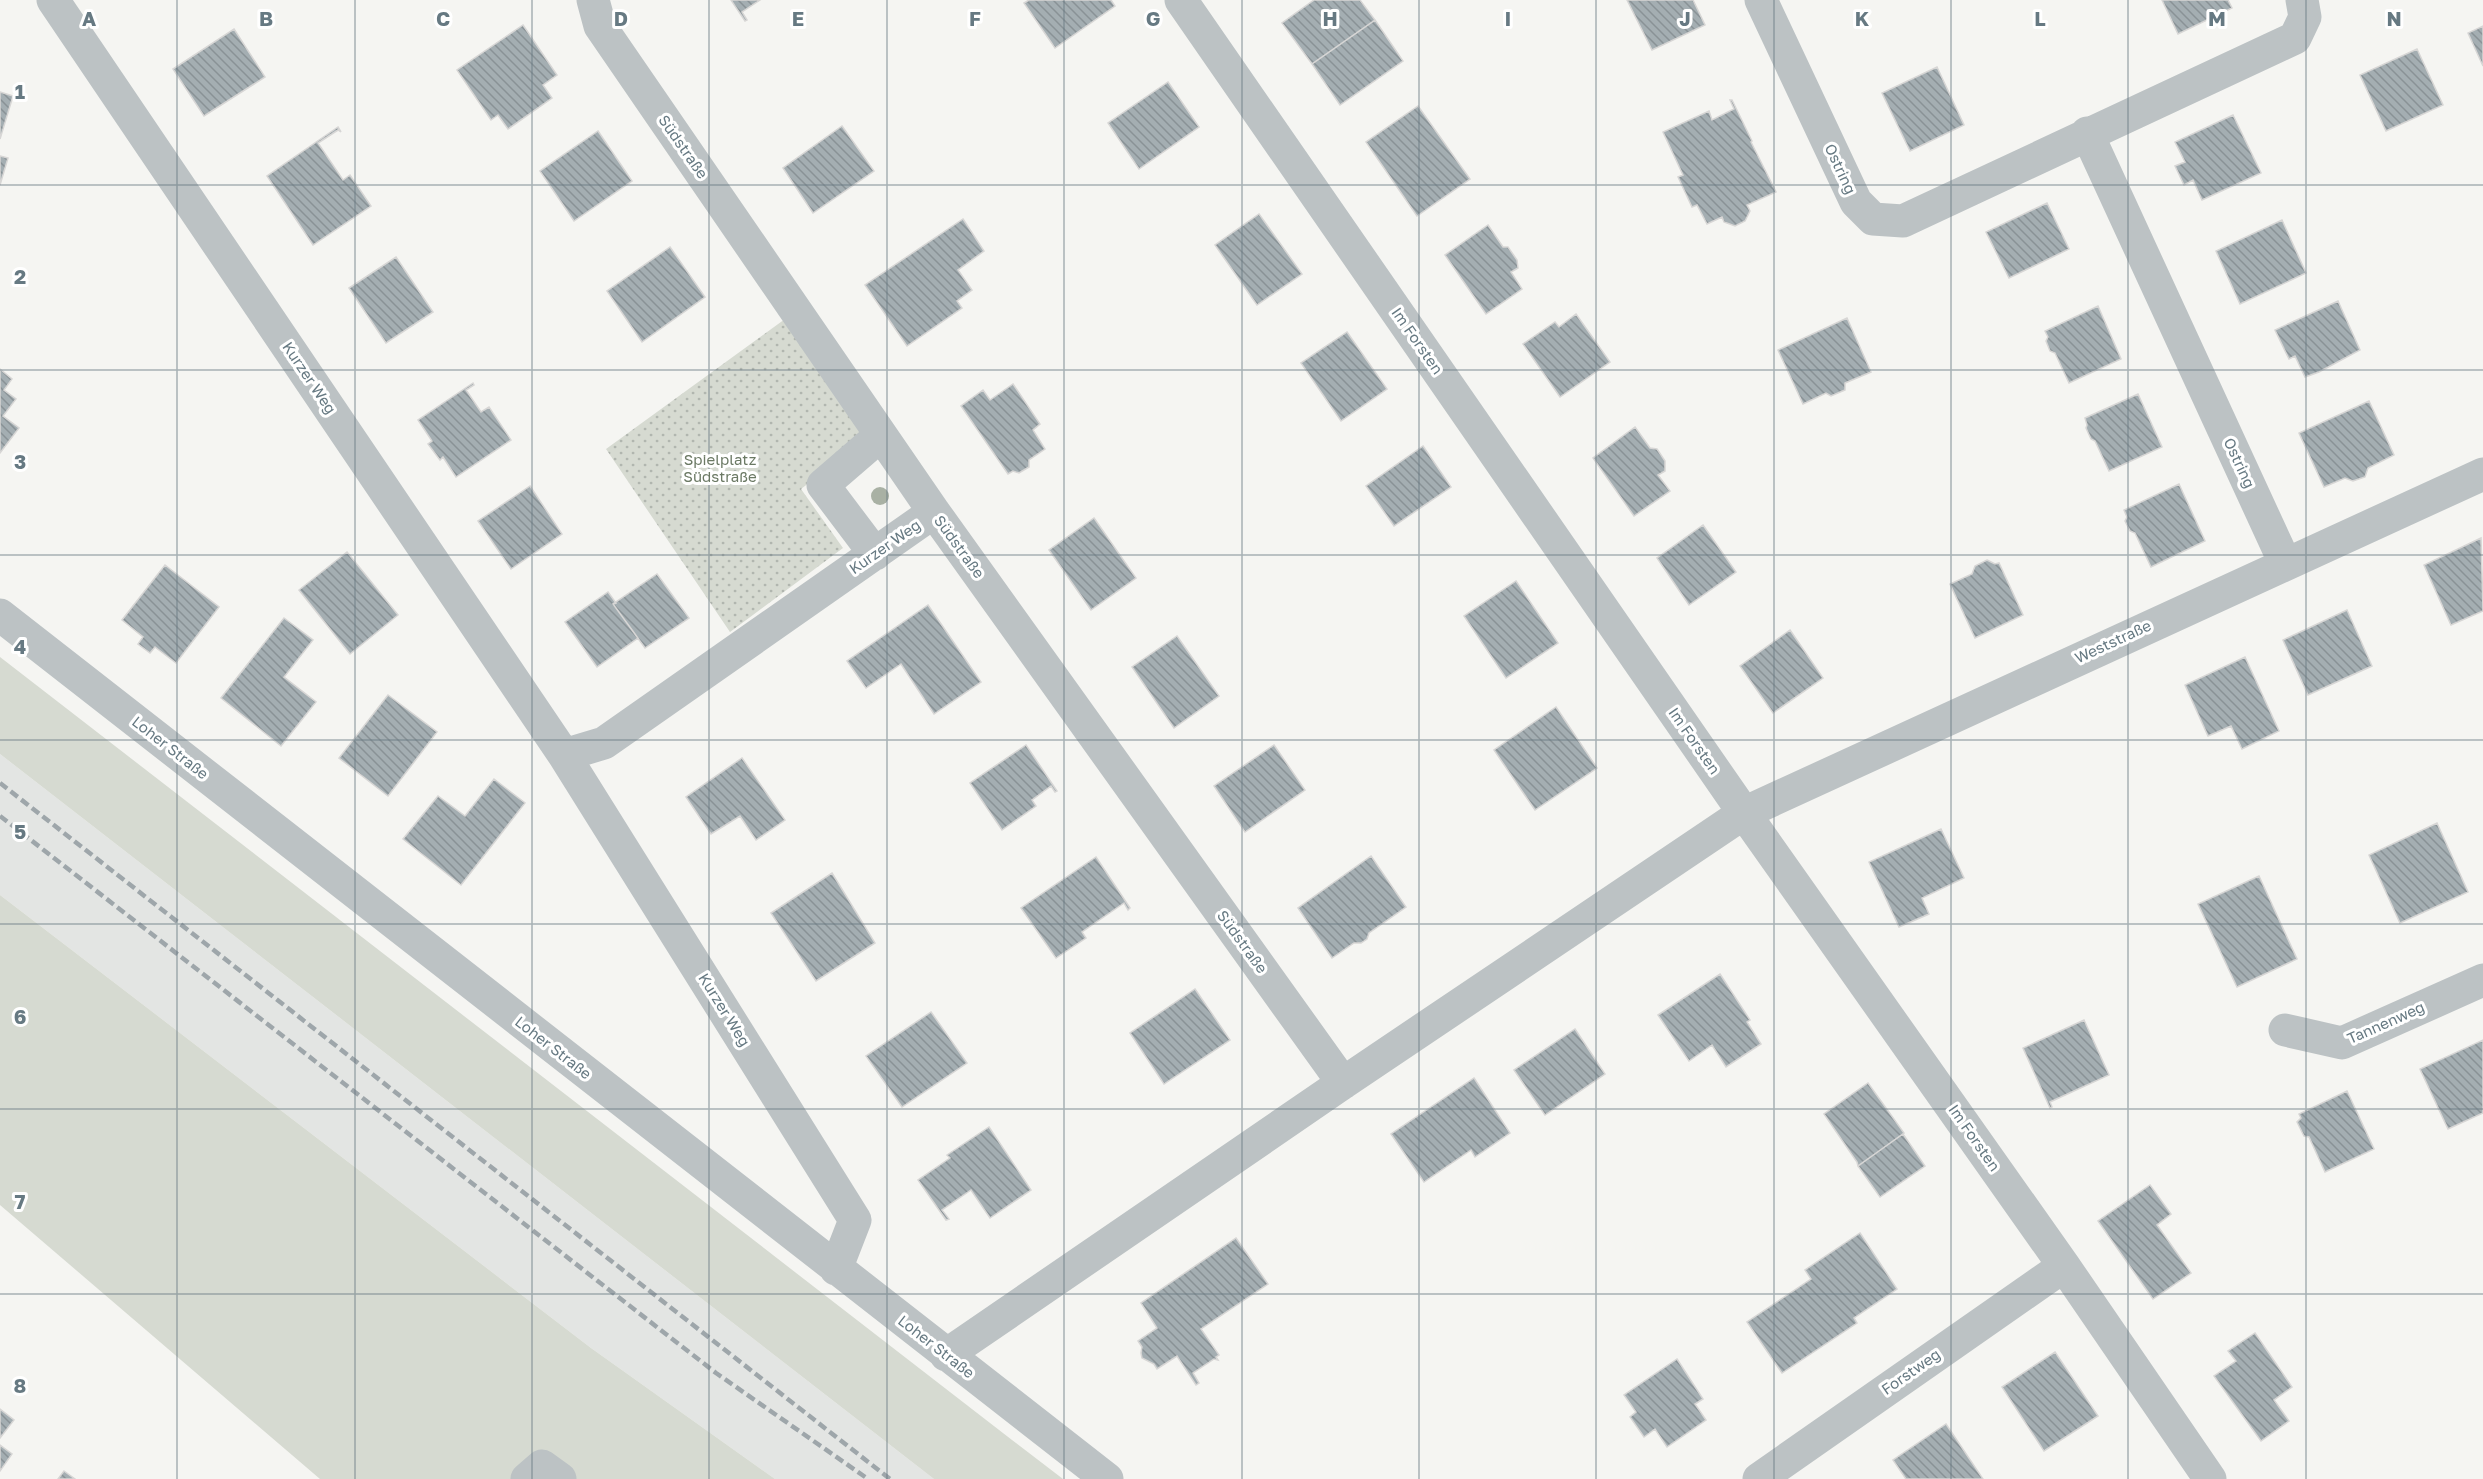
<svg xmlns="http://www.w3.org/2000/svg" width="2483" height="1479" font-family="'Golos Text',sans-serif">
	<style>
		.built { fill: #e3e5e3 }
		.grass { fill: #d6dad1 }
		.park { fill: url(#park-dots) }
		.building { fill: url(#building-back-hatch); stroke: #d7d6d5; stroke-width: 1.5 }
		.lines { fill: none; stroke-linecap: round; stroke-linejoin: round }
		.minor { stroke: #bcc2c4; stroke-width: 33 }
		.rail { stroke: #9ea6aa; stroke-width: 4.5; stroke-dasharray: 9 4.5; stroke-linecap: butt }
		.tree { fill: #a9b1a4 }
		.grid { fill: none; stroke: #667982; stroke-width: 1.5; stroke-opacity: 0.55 }
		.labels { text-anchor: middle; stroke-width: 6; stroke-linejoin: round; paint-order: stroke }
		.street-label { font-size: 15px; fill: #667982; stroke: #fff }
		.park-label { font-size: 15px; fill: #6b7964; stroke: #fff }
		.grid-label { font-size: 20px; text-anchor: middle; font-weight: bold; fill: #667982; stroke: #fff; stroke-width: 6; stroke-linejoin: round; paint-order: stroke }
	</style>
	<defs>
		<pattern id="park-dots" width="8" height="8" patternUnits="userSpaceOnUse" patternTransform="scale(1.5)"><rect width="8" height="8" fill="#d6dad1"/><path d="M2 2h.1M6 6h.1" fill="none" stroke="#b1b6af" stroke-width="1.8" stroke-linecap="round"/></pattern>
		<pattern id="building-back-hatch" width="6" height="6" patternUnits="userSpaceOnUse" patternTransform="scale(1.5)"><rect width="6" height="6" fill="#a4aeb2"/><path d="M-1 5l2 2M0 0l6 6M5-1l2 2" fill="none" stroke="#899296"/></pattern>
	</defs>
	<rect width="100%" height="100%" fill="#f5f5f2"/>
	<path class="built" d="M0 754 934 1479H775L591 1348 0 895Z"/>
	<path class="grass" d="M0 657 1012 1440 1063 1479H934L0 754Z
		M0 895 591 1348 775 1479H320L0 1205Z"/>
	<path class="park" d="M785 319 869 437 801 489 843 548 730 632 606 449Z"/>
	<path class="building" d="M731 0H760L742 12 747 20 745 21Z
		M1029 0H1111L1115 6 1055 48 1024 3Z
		M1314 0H1360L1375 20 1312 64 1282 23Z
		M1627 0H1693L1705 25 1652 50Z
		M2162 0H2228L2232 8 2178 34Z
		M1375 20 1403 61 1340 105 1312 64Z
		M523 25 557 75 543 85 552 98 508 129 498 115 491 120 457 70Z
		M2483 26V66L2468 33Z
		M234 29 265 77 204 116 173 69Z
		M2417 49 2443 105 2386 131 2360 75Z
		M1937 67 1964 125 1910 151 1882 93Z
		M1168 82 1199 127 1139 169 1108 123Z
		M0 92 13 96 0 139Z
		M1730 100H1732L1752 141 1751 142 1776 192 1747 205 1750 211 1745 221 1735 226 1724 222 1722 217 1707 224 1697 205 1692 207 1678 177 1683 175 1663 132 1709 111 1712 120 1734 109Z
		M1418 106 1470 179 1417 216 1366 142Z
		M2233 115 2261 173 2202 200 2193 180 2184 185 2175 166 2185 162 2175 142Z
		M842 126 874 171 813 213 783 168Z
		M338 127 341 132 338 130 318 143 343 180 350 175 371 206 313 245 267 176Z
		M598 131 632 181 574 221 540 171Z
		M0 156 8 158 0 185Z
		M2047 203 2069 249 2009 278 1986 232Z
		M1259 214 1302 274 1257 305 1215 245Z
		M963 219 984 251 958 270 972 290 957 301 962 308 907 346 865 285Z
		M2282 220 2306 273 2240 304 2216 251Z
		M1488 225 1503 247H1508L1517 260 1518 268 1511 272 1522 289 1486 314 1445 255Z
		M670 247 705 297 642 342 607 291Z
		M396 257 433 312 386 343 349 288Z
		M2338 301 2360 350 2319 372 2305 377 2295 356 2289 359 2275 330Z
		M2098 306 2121 359 2069 383 2055 353 2050 351 2046 341 2048 337 2045 331Z
		M1576 314 1610 362 1560 397 1523 344 1555 322 1559 327Z
		M1847 318 1871 372 1845 383V390L1831 396 1826 393 1803 404 1778 350Z
		M1347 332 1387 389 1341 421 1301 363Z
		M0 369 12 379 4 390 16 399 3 416 19 428 0 453Z
		M473 383 474 385 466 390 481 412 489 407 511 440 456 477 443 457 440 460 428 444 432 441 418 420Z
		M1013 384 1040 424 1033 430 1045 449 1029 460V467L1019 473 1013 471 1008 474 961 406 983 390 990 400Z
		M2138 394 2162 447 2109 471 2095 441 2091 439 2086 428 2087 425 2085 418Z
		M2369 401 2394 455 2368 468 2365 477 2353 481 2345 478 2324 487 2299 433Z
		M1635 427 1650 448 1657 449 1665 461V471L1658 475 1670 491 1634 516 1593 458Z
		M1423 446 1451 487 1394 526 1366 486Z
		M2179 484 2205 541 2151 567 2135 533 2130 531 2125 521 2127 517 2124 510Z
		M530 486 562 534 511 569 478 521Z
		M1094 518 1136 578 1091 610 1049 550Z
		M1703 525 1736 572 1689 605 1657 558Z
		M2481 538 2483 611 2451 625 2424 565Z
		M347 552 398 615 350 654 299 590Z
		M1987 560 1995 564 1999 563 2023 615 1975 638 1950 584 1972 574 1975 566Z
		M165 565 219 607 176 663 155 647 150 653 138 644 143 637 122 620Z
		M657 574 689 618 645 648 613 604Z
		M1516 581 1558 643 1506 678 1464 616Z
		M608 592 616 603 613 604 638 638 597 667 565 622Z
		M928 605 981 682 934 714 901 664 866 688 847 661Z
		M2347 610 2372 666 2308 695 2283 640Z
		M284 618 313 640 284 677 316 702 281 746 221 698Z
		M1790 630 1823 678 1773 713 1740 666Z
		M1177 636 1219 696 1174 728 1132 667Z
		M2245 657 2279 731 2242 749 2231 726 2208 736 2185 685Z
		M388 695 437 732 388 796 339 758Z
		M1556 707 1597 768 1535 810 1494 750Z
		M1026 745 1057 791 1055 792 1051 786 1032 800 1036 806 1002 830 970 783Z
		M1274 745 1305 790 1245 832 1214 786Z
		M742 758 785 820 756 840 740 816 711 834 686 797Z
		M494 779 525 803 461 885 403 839 438 796 465 816Z
		M2437 823 2468 892 2400 923 2369 855Z
		M1941 829 1964 878 1922 898 1929 914 1899 927 1869 862Z
		M1371 856 1406 907 1369 933 1367 939 1361 943H1354L1332 958 1298 908Z
		M1096 857 1130 908 1128 910 1124 903 1082 932 1086 938 1056 958 1021 908Z
		M832 873 875 943 816 981 771 913Z
		M2259 876 2297 959 2237 987 2198 904Z
		M1720 974 1750 1020 1747 1022 1761 1044 1726 1067 1712 1045 1689 1061 1658 1015Z
		M1195 989 1230 1040 1164 1084 1130 1033Z
		M931 1012 967 1063 902 1107 866 1056Z
		M2084 1020 2109 1075 2050 1102 2052 1107 2050 1108 2023 1048Z
		M1575 1029 1605 1074 1545 1115 1514 1070Z
		M2483 1040V1113L2448 1129 2420 1069Z
		M1474 1078 1510 1133 1475 1157 1471 1150 1424 1182 1391 1134Z
		M1868 1083 1904 1133 1858 1166 1857 1162 1824 1114Z
		M2347 1091 2374 1149 2325 1172 2309 1137 2304 1136 2297 1122 2301 1118 2299 1114Z
		M989 1127 1031 1190 990 1218 971 1190 942 1210 949 1219 946 1220 918 1180 950 1158 947 1155Z
		M1903 1134 1925 1166 1880 1197 1858 1166Z
		M2150 1185 2171 1214 2157 1225 2191 1273 2153 1299 2098 1221Z
		M1860 1233 1897 1289 1854 1318 1857 1323 1782 1373 1747 1322 1811 1279 1805 1270Z
		M1236 1238 1268 1284 1201 1329 1219 1355 1216 1357 1218 1360 1214 1359 1193 1373 1199 1383 1196 1385 1177 1356 1157 1369 1154 1364 1142 1358 1141 1353 1142 1347 1138 1341 1157 1328 1141 1303Z
		M2255 1333 2292 1387 2274 1400 2289 1421 2261 1441 2214 1376 2236 1361 2228 1351Z
		M2055 1352 2098 1416 2044 1451 2002 1387Z
		M1677 1359 1703 1399 1695 1404 1706 1420 1667 1447 1655 1429 1644 1437 1630 1417 1636 1412 1624 1395Z
		M0 1409 14 1420 0 1438Z
		M1946 1424 1983 1479H1906L1893 1460Z
		M0 1445 12 1454 0 1471Z
		M64 1471 75 1479H58Z"/>
	<g class="lines">
		<path class="minor" d="M53 0 564 755 855 1220 836 1269
			M593 0 600 26 934 512 1343 1083
			M1181 0 1744 813 2064 1266 2210 1479
			M1761 0 1856 202 1873 219 1903 221 2295 38 2305 17 2302 0
			M2087 133 2285 563
			M875 554 823 485 881 435
			M0 615 1107 1479
			M564 755 604 743 934 512
			M2285 1030 2342 1043 2483 980
			M946 1355 1343 1083 1744 813 2483 474
			M527 1479 542 1466 560 1479
			M1759 1479 2064 1266"/>
		<path class="rail" d="M0 783 890 1479
			M0 816 716 1373 868 1479"/>
	</g>
	<circle class="tree" cx="880" cy="496" r="9"/>
	<path class="grid" d="M177 0V1479M355 0V1479M532 0V1479M709 0V1479M887 0V1479M1064 0V1479M1242 0V1479M1419 0V1479M1596 0V1479M1774 0V1479M1951 0V1479M2128 0V1479M2306 0V1479M0 185H2483M0 370H2483M0 555H2483M0 740H2483M0 924H2483M0 1109H2483M0 1294H2483"/>
	<g class="labels">
		<g class="street-label">
			<text transform="translate(683 147) rotate(55)" y="5">Südstraße</text>
			<text transform="translate(1840 169) rotate(65)" y="5">Ostring</text>
			<text transform="translate(1417 341) rotate(55)" y="5">Im Forsten</text>
			<text transform="translate(309 378) rotate(56)" y="5">Kurzer Weg</text>
			<text transform="translate(2239 463) rotate(65)" y="5">Ostring</text>
			<text transform="translate(885 547) rotate(-35)" y="5">Kurzer Weg</text>
			<text transform="translate(959 547) rotate(54)" y="5">Südstraße</text>
			<text transform="translate(2113 642) rotate(-25)" y="5">Weststraße</text>
			<text transform="translate(1694 741) rotate(55)" y="5">Im Forsten</text>
			<text transform="translate(170 748) rotate(38)" y="5">Loher Straße</text>
			<text transform="translate(1242 942) rotate(54)" y="5">Südstraße</text>
			<text transform="translate(724 1010) rotate(58)" y="5">Kurzer Weg</text>
			<text transform="translate(2386 1023) rotate(-24)" y="5">Tannenweg</text>
			<text transform="translate(553 1048) rotate(38)" y="5">Loher Straße</text>
			<text transform="translate(1974 1138) rotate(55)" y="5">Im Forsten</text>
			<text transform="translate(936 1347) rotate(38)" y="5">Loher Straße</text>
			<text transform="translate(1911 1372) rotate(-35)" y="5">Forstweg</text>
		</g>
		<g class="park-label">
			<text x="720" y="465">Spielplatz<tspan x="720" dy="17">Südstraße</tspan></text>
		</g>
	</g>
	<g class="grid-label">
		<text x="89" y="26">A</text>
		<text x="266" y="26">B</text>
		<text x="443" y="26">C</text>
		<text x="621" y="26">D</text>
		<text x="798" y="26">E</text>
		<text x="975" y="26">F</text>
		<text x="1153" y="26">G</text>
		<text x="1330" y="26">H</text>
		<text x="1508" y="26">I</text>
		<text x="1685" y="26">J</text>
		<text x="1862" y="26">K</text>
		<text x="2040" y="26">L</text>
		<text x="2217" y="26">M</text>
		<text x="2394" y="26">N</text>
		<text x="20" y="99">1</text>
		<text x="20" y="284">2</text>
		<text x="20" y="469">3</text>
		<text x="20" y="654">4</text>
		<text x="20" y="839">5</text>
		<text x="20" y="1024">6</text>
		<text x="20" y="1209">7</text>
		<text x="20" y="1393">8</text>
	</g>
</svg>
